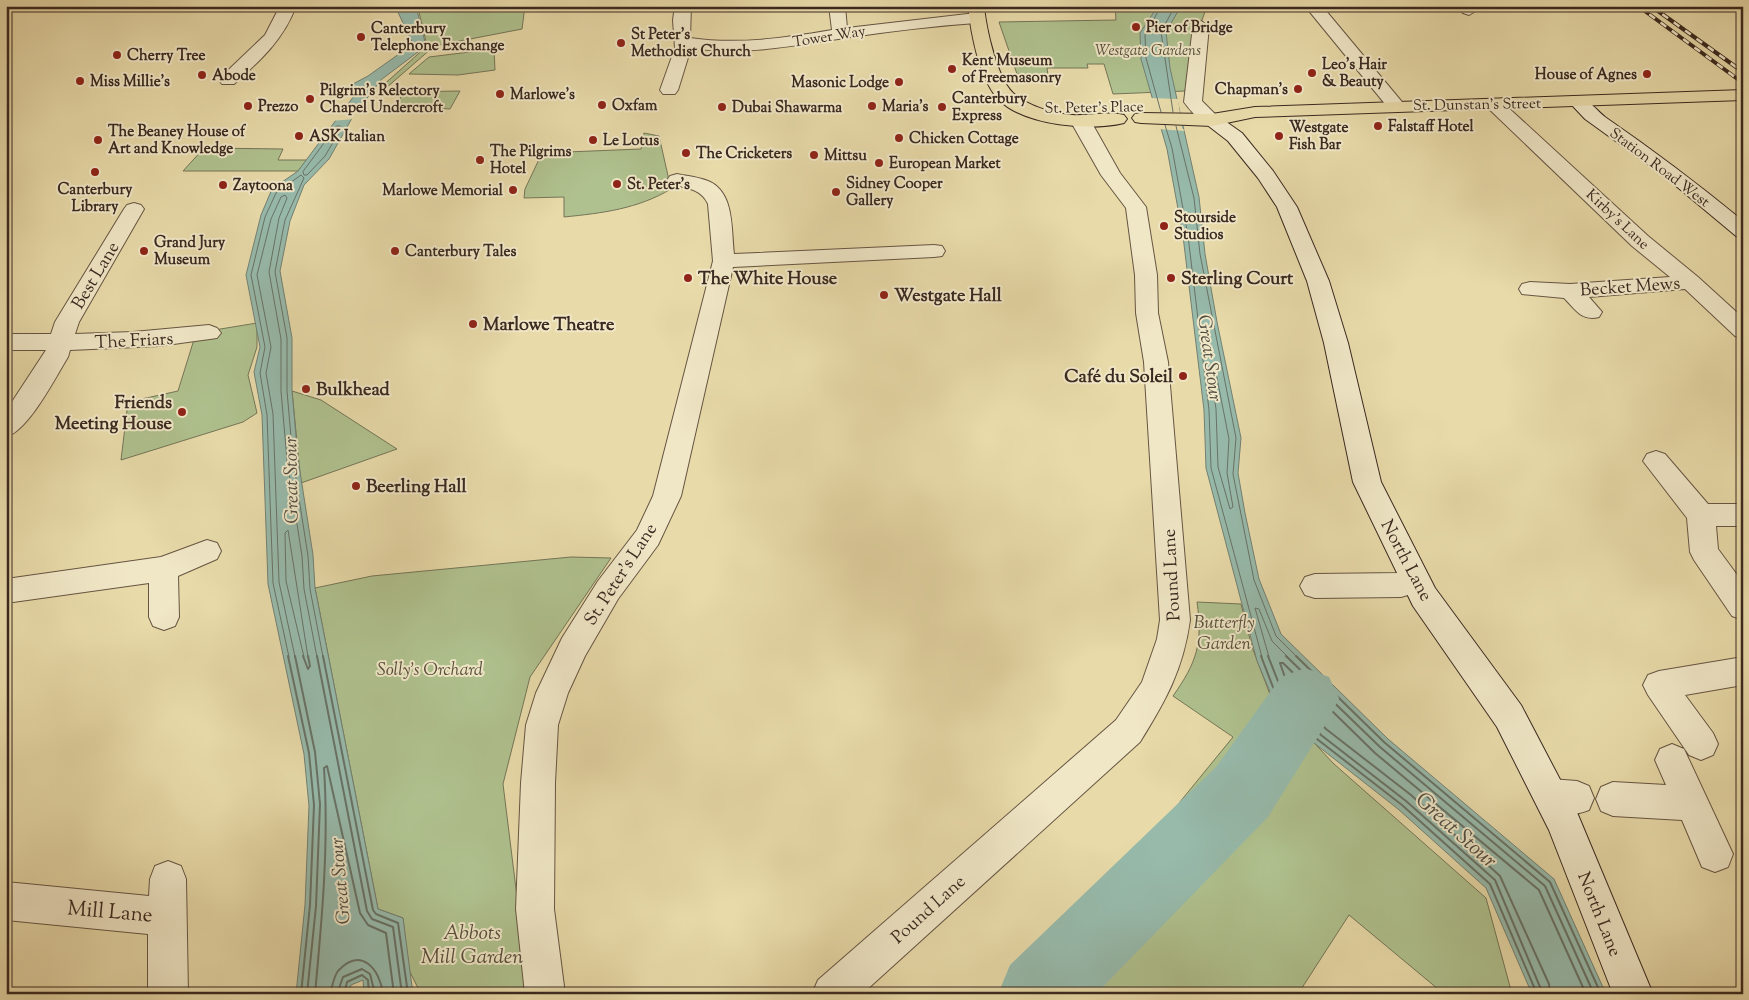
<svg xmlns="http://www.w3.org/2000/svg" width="1749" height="1000" font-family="'Sorts Mill Goudy',serif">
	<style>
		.green { fill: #afc18e; stroke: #747557 }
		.water { fill: #97baab; stroke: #728073 }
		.pier { fill: #e8daa9 }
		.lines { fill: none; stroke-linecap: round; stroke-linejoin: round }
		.shore-far1 { stroke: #687266; stroke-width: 1 }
		.shore { stroke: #687266; stroke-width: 2 }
		.river { fill: #97baab; fill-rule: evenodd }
		.street-casing { stroke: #665542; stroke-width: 2 }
		.secondary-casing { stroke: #3a2920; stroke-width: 2 }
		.primary-casing { stroke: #3a2920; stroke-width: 2 }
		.street { fill: #f0e7c7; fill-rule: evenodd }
		.secondary { fill: #f0e7c7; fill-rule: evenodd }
		.primary { fill: #e8daa9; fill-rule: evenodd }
		.rail-casing { stroke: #3a2920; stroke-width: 4 }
		.rail { stroke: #f0e7c7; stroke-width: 2.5; stroke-dasharray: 7; stroke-linecap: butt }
		.poi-dot { fill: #8f2418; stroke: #f0e7c7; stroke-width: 2 }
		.labels { text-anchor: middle; stroke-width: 4; stroke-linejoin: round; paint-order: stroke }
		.far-poi-label { font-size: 15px; font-weight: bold; fill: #3a2920; stroke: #f0e7c7; text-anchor: start }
		.far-street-label { font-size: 15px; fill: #3a2920; stroke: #f0e7c7 }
		.far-park-label { font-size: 15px; font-style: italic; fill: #574f3c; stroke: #f0e7c7 }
		.street-label { font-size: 18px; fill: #3a2920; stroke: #f0e7c7 }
		.poi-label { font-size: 18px; font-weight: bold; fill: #3a2920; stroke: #f0e7c7; text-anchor: start }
		.park-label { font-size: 18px; font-style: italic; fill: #574f3c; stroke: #f0e7c7 }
		.water-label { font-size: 19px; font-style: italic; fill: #514d43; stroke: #f0e7c7 }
		.near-street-label { font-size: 21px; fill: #3a2920; stroke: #f0e7c7 }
		.near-park-label { font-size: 21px; font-style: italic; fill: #574f3c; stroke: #f0e7c7 }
		.near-water-label { font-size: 22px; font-style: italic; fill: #514d43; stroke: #f0e7c7 }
	</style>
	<rect width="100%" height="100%" fill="#e8daa9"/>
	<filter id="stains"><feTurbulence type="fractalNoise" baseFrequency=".004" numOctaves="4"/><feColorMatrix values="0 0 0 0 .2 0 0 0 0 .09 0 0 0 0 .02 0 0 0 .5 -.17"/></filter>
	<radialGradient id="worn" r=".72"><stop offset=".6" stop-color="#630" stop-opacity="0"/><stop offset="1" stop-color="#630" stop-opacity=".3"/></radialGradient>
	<path class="green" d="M420 6H525L522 29 439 45 432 48 386 88H380L427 46 419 12Z
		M1115 6H1207L1190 54 1185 91 1113 94 1104 64H1087L1088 68H1047L1048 75 1017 74 999 22 1116 20Z
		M494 49 495 70 458 75 409 74 429 57Z
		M460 91 450 109 398 106 402 92Z
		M644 133 659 136 671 189C637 209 603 213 564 217V197L524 198 525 189 542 153 641 149Z
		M204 148 283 149 278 160H307L298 171H183Z
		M257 323V347L248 375 257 413 243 422 121 460 128 402 178 391 196 333Z
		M292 391 321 400 397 449 301 483Z
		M571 557 611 558 530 677 503 784 529 994H421L408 968 403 918 378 909 315 588 372 576Z
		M1197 602 1241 604 1252 647 1271 697 1334 764 1486 898 1512 994H1444L1349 915 1298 994H1016L1126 868 1233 737 1173 696C1197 662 1203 643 1197 602Z"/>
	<path class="water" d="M395 6H416L426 46 382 79 373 90 351 120 329 159 304 185 290 221 280 271 292 338V391L298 459 313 555 315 588 378 909 403 918 413 994H364L363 980 351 985 348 994H296L305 905 309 806 304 754 268 584 262 415 254 372 260 347 246 275 261 215 272 189 298 171 354 96 342 95 353 84 368 76 413 44Z
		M1158 6H1181L1166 32 1170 68 1199 197 1205 254 1217 322 1241 438 1238 473 1245 513 1259 579 1281 634 1388 739 1554 879 1606 994H1532L1486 888 1398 809 1314 743 1274 701 1257 661 1206 468 1204 410 1183 236 1167 149 1141 59 1140 33Z"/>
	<path class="pier" d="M1150 98 1178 99 1182 128 1185 131 1158 129Z
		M364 108 355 119 331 121 340 109Z"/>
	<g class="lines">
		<path class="shore-far1" d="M1161 6 1145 35 1146 58 1161 112
			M1173 112 1161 32 1175 6
			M1165 125 1172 148 1188 236 1209 410 1211 468 1262 657
			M337 126H340L341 129 325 156 307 175H304L303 172Z
			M1176 126 1194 198 1200 254 1236 438 1233 474 1254 580 1276 636 1297 657
			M1212 366 1215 368 1229 439 1227 473 1233 507 1230 509 1218 467 1216 409 1210 368Z
			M289 657 273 583 267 415 260 373 265 347 251 275 265 217 276 193 301 175 304 178 285 220 275 272 287 338V391L293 460 308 556 310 589 323 657
			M295 657 279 582 273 414 266 373 271 347 257 275 271 219 281 197 285 195 287 198 279 218 269 272 281 339V391L287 460 302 556 304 589 317 657
			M304 657 286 581 285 533 288 530 308 657
			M1269 657 1255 608 1259 609 1272 641 1288 657"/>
		<path class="shore" d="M288 656 309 753 314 805 310 905 301 994
			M295 656 315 752 320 804 316 906 307 994
			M303 656 308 669 310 666 308 656
			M317 656 367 911 372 919 393 927 402 994
			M323 656 373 910 376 914 398 923 408 994
			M1261 656 1276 695 1317 739 1402 805 1490 884 1537 994
			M1268 656 1283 694 1321 735 1406 801 1495 880 1543 994
			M1286 656 1380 747 1545 886 1594 994
			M1296 656 1384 742 1550 882 1601 994
			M315 994C322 919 329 844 324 768L327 766 360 913 368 925 386 933 394 994
			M330 994C332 987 334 976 338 971 361 946 380 969 383 994
			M337 994 343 977 362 969 370 974 375 994
			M344 994 347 982 362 975 368 980 369 994
			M1550 994 1549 984 1500 876 1411 795 1326 729 1289 689 1280 663H1283L1375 753 1539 890 1586 994"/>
		<path class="river" d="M1305 668 1329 677 1339 698 1329 719 1268 817 1096 994H998L1010 965 1216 767 1281 677Z"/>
		<g class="street-casing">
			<path id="street" d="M280 6H296C284 39 260 61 234 84H222L219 80 222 76 265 35Z
				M675 6H691L690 38C738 45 785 38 832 30L829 6H845L847 28 976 13 984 18 976 23C934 26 892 31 851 37 798 45 745 56 691 48L678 90 675 94H663L660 90 675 48 673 20Z
				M1305 6H1322L1402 102 1405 106 1402 110H1390Z
				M1457 6H1474L1477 10 1469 15 1463 13Z
				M1201 21 1209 26 1202 101 1221 120 1218 124C1204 127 1192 113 1184 102L1193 26Z
				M1495 100 1501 101 1648 236 1698 277 1743 318V339L1735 336 1685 289 1589 297 1602 312 1599 317C1582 322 1575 309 1564 298L1522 294 1519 289 1522 284 1530 282 1570 284 1670 277 1632 246 1489 109 1486 105 1489 101Z
				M1080 116 1087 118 1093 125 1120 173 1146 207 1157 275 1158 313 1168 362 1190 620C1183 670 1166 700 1140 742L862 994H812L818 980 1116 720 1142 682 1157 639 1160 620 1144 362 1136 313 1135 275 1126 208 1101 175 1071 122 1073 118Z
				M677 174C687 176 698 177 708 181 735 192 731 230 734 254L934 245 942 246 945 251 942 256 934 257 733 267 681 496 658 545 618 599 585 656 568 693 558 725 555 783 554 909 565 994H525L516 909 521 783 526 725 536 693 562 638 598 581 637 530 653 496 713 261 708 204C701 188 685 188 670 184L667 180 670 176Z
				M134 203 141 205 144 209 79 322 75 334 133 332 209 325 217 328 221 333 217 338 159 346 70 350 68 357C55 378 29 430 6 437V411L46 350H6V334H51L55 322 124 209 127 205Z
				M1656 451 1665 454 1708 504H1743V526H1716L1718 549 1743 583V620L1732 616 1694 560 1690 552 1687 518 1643 461 1647 454Z
				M207 540 217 543 221 551 217 559 178 576 179 617 175 626 164 630 153 626 149 617V583L6 603V579L161 557Z
				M1415 569 1425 572 1430 581 1425 590 1401 597 1315 598 1305 595 1300 586 1305 577 1315 574 1401 573Z
				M1743 657V685L1685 695 1713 733 1718 744 1713 755 1701 760 1689 755 1648 695 1643 685 1648 675 1659 671Z
				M1672 744 1684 749 1733 854 1728 867 1715 872 1702 867 1682 820 1613 816 1601 811 1596 799 1601 787 1613 782 1666 785 1655 760 1660 749Z
				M1551 779 1577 781 1589 786 1594 798 1589 810C1572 817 1556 815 1539 808L1534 796 1539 784Z
				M168 861 181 866 186 879 188 994H148V934L6 920V882L149 896 150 879 155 866Z"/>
		</g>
		<g class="secondary-casing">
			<path id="secondary" d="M1578 97C1589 99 1596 110 1605 117 1653 150 1698 184 1743 221V238L1736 236 1664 176 1585 119 1569 102 1572 98Z
				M1212 114 1218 116 1242 133 1273 171 1297 207 1329 281 1348 343 1381 482 1435 588 1521 705 1576 810 1653 994H1613L1549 830 1497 727 1413 606 1353 482 1324 343 1307 281 1277 207 1258 178 1228 141 1206 124 1203 120 1206 116Z"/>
		</g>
		<g class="primary-casing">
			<path id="primary" d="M968 6H984C986 28 997 78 1013 93 1027 106 1052 113 1070 115 1088 116 1108 111 1124 115L1127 119 1124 123C1091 131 1025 126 999 100 979 79 971 33 968 6Z
				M1743 90V100L1255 117 1212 126 1141 123 1135 122 1132 118 1135 114 1141 113 1212 114 1255 107Z"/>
		</g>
		<use href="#street" class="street"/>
		<use href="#secondary" class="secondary"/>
		<use href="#primary" class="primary"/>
		<g class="rail-casing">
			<path id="rail" d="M1638 6 1743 83
				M1651 6 1743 72"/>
		</g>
		<use href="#rail" class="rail"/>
	</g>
	<g class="poi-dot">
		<circle cx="1136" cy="27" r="5"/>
		<circle cx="361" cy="37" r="5"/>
		<circle cx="621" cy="43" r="5"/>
		<circle cx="117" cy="55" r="5"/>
		<circle cx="952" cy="69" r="5"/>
		<circle cx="1312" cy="73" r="5"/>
		<circle cx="1647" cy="74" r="5"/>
		<circle cx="202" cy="75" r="5"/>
		<circle cx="80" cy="81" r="5"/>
		<circle cx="899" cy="82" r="5"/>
		<circle cx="1298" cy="89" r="5"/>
		<circle cx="500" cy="94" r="5"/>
		<circle cx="310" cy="99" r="5"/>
		<circle cx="602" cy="105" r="5"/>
		<circle cx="248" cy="106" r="5"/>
		<circle cx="872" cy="106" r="5"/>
		<circle cx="722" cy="107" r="5"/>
		<circle cx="942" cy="107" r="5"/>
		<circle cx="1378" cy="126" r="5"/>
		<circle cx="299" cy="136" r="5"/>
		<circle cx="1279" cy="136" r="5"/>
		<circle cx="899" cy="138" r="5"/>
		<circle cx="98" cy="140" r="5"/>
		<circle cx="593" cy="140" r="5"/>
		<circle cx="686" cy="153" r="5"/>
		<circle cx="814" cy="155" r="5"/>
		<circle cx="480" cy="160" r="5"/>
		<circle cx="879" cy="163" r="5"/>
		<circle cx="95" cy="172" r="5"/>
		<circle cx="617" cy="184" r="5"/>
		<circle cx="223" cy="185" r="5"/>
		<circle cx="513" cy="190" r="5"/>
		<circle cx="836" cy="192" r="5"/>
		<circle cx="1164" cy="226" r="5"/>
		<circle cx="144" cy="251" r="5"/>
		<circle cx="395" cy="251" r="5"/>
		<circle cx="688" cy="278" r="5"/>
		<circle cx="1171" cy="278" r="5"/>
		<circle cx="884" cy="295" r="5"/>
		<circle cx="473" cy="324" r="5"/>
		<circle cx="1183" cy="376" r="5"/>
		<circle cx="306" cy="389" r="5"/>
		<circle cx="182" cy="412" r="5"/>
		<circle cx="356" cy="486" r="5"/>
	</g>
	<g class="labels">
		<g class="far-poi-label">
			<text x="1146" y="32">Pier of Bridge</text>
			<text x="371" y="33">Canterbury<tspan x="371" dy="17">Telephone Exchange</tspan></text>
			<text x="631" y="39">St Peter's<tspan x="631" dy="17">Methodist Church</tspan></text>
			<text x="127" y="60">Cherry Tree</text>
			<text x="962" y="65">Kent Museum<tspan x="962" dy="17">of Freemasonry</tspan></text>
			<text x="1322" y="69">Leo's Hair<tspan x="1322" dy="17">&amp; Beauty</tspan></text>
			<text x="1637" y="79" text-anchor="end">House of Agnes</text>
			<text x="212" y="80">Abode</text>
			<text x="90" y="86">Miss Millie's</text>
			<text x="889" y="87" text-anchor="end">Masonic Lodge</text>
			<text x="1288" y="94" text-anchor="end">Chapman's</text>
			<text x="320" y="95">Pilgrim's Relectory<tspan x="320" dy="17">Chapel Undercroft</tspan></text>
			<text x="510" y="99">Marlowe's</text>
			<text x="952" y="103">Canterbury<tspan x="952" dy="17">Express</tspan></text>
			<text x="612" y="110">Oxfam</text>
			<text x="258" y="111">Prezzo</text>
			<text x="882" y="111">Maria's</text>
			<text x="732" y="112">Dubai Shawarma</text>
			<text x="1388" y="131">Falstaff Hotel</text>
			<text x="1289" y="132">Westgate<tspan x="1289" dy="17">Fish Bar</tspan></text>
			<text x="108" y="136">The Beaney House of<tspan x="108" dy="17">Art and Knowledge</tspan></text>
			<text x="309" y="141">ASK Italian</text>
			<text x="909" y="143">Chicken Cottage</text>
			<text x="603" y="145">Le Lotus</text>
			<text x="490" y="156">The Pilgrims<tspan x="490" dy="17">Hotel</tspan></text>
			<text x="696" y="158">The Cricketers</text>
			<text x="824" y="160">Mittsu</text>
			<text x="889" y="168">European Market</text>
			<text x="846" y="188">Sidney Cooper<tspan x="846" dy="17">Gallery</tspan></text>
			<text x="627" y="189">St. Peter's</text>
			<text x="233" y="190">Zaytoona</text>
			<text x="95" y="194" text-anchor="middle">Canterbury<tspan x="95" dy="17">Library</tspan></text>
			<text x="503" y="195" text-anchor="end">Marlowe Memorial</text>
			<text x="1174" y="222">Stourside<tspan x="1174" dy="17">Studios</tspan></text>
			<text x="154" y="247">Grand Jury<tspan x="154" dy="17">Museum</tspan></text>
			<text x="405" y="256">Canterbury Tales</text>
		</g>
		<g class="far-street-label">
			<text transform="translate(829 36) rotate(-9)" y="5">Tower Way</text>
			<text transform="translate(1477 104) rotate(-1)" y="5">St. Dunstan's Street</text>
			<text transform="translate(1094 107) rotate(-1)" y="5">St. Peter's Place</text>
			<text transform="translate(1660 167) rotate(37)" y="5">Station Road West</text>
			<text transform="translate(1618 219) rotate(43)" y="5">Kirby's Lane</text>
		</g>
		<g class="far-park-label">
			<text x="1148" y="55">Westgate Gardens</text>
		</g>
		<g class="street-label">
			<text transform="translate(95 275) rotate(-59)" y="6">Best Lane</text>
			<text transform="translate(1630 286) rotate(-4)" y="6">Becket Mews</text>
			<text transform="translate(134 340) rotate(-3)" y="6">The Friars</text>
			<text transform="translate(1407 560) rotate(62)" y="6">North Lane</text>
			<text transform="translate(620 574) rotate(-57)" y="6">St. Peter's Lane</text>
			<text transform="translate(1171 575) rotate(-93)" y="6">Pound Lane</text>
			<text transform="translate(928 909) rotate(-42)" y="6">Pound Lane</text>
			<text transform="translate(1600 914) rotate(68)" y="6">North Lane</text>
		</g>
		<g class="poi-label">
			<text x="698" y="284">The White House</text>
			<text x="1181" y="284">Sterling Court</text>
			<text x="894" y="301">Westgate Hall</text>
			<text x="483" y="330">Marlowe Theatre</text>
			<text x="1173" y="382" text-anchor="end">Café du Soleil</text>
			<text x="316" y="395">Bulkhead</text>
			<text x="172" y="408" text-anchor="end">Friends<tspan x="172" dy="21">Meeting House</tspan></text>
			<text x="366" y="492">Beerling Hall</text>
		</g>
		<g class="park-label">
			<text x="1224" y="628">Butterfly<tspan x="1224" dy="21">Garden</tspan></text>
			<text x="430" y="675">Solly's Orchard</text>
		</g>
		<g class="water-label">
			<text transform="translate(1211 358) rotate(82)" y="7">Great Stour</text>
			<text transform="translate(290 480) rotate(-91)" y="7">Great Stour</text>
			<text transform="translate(339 881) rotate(-95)" y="7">Great Stour</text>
		</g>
		<g class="near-street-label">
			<text transform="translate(110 911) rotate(5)" y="7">Mill Lane</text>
		</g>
		<g class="near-park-label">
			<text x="472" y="939">Abbots<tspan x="472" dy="24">Mill Garden</tspan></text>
		</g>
		<g class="near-water-label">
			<text transform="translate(1457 829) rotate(42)" y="8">Great Stour</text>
		</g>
	</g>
	<rect width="1749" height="1000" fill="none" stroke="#e8daa9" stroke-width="25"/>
	<rect x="8" y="8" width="1734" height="985" fill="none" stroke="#3a2920" stroke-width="2.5"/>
	<rect x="12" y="12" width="1724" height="975" fill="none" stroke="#3a2920"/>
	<rect width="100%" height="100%" filter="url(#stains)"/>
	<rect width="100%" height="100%" fill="url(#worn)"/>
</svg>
